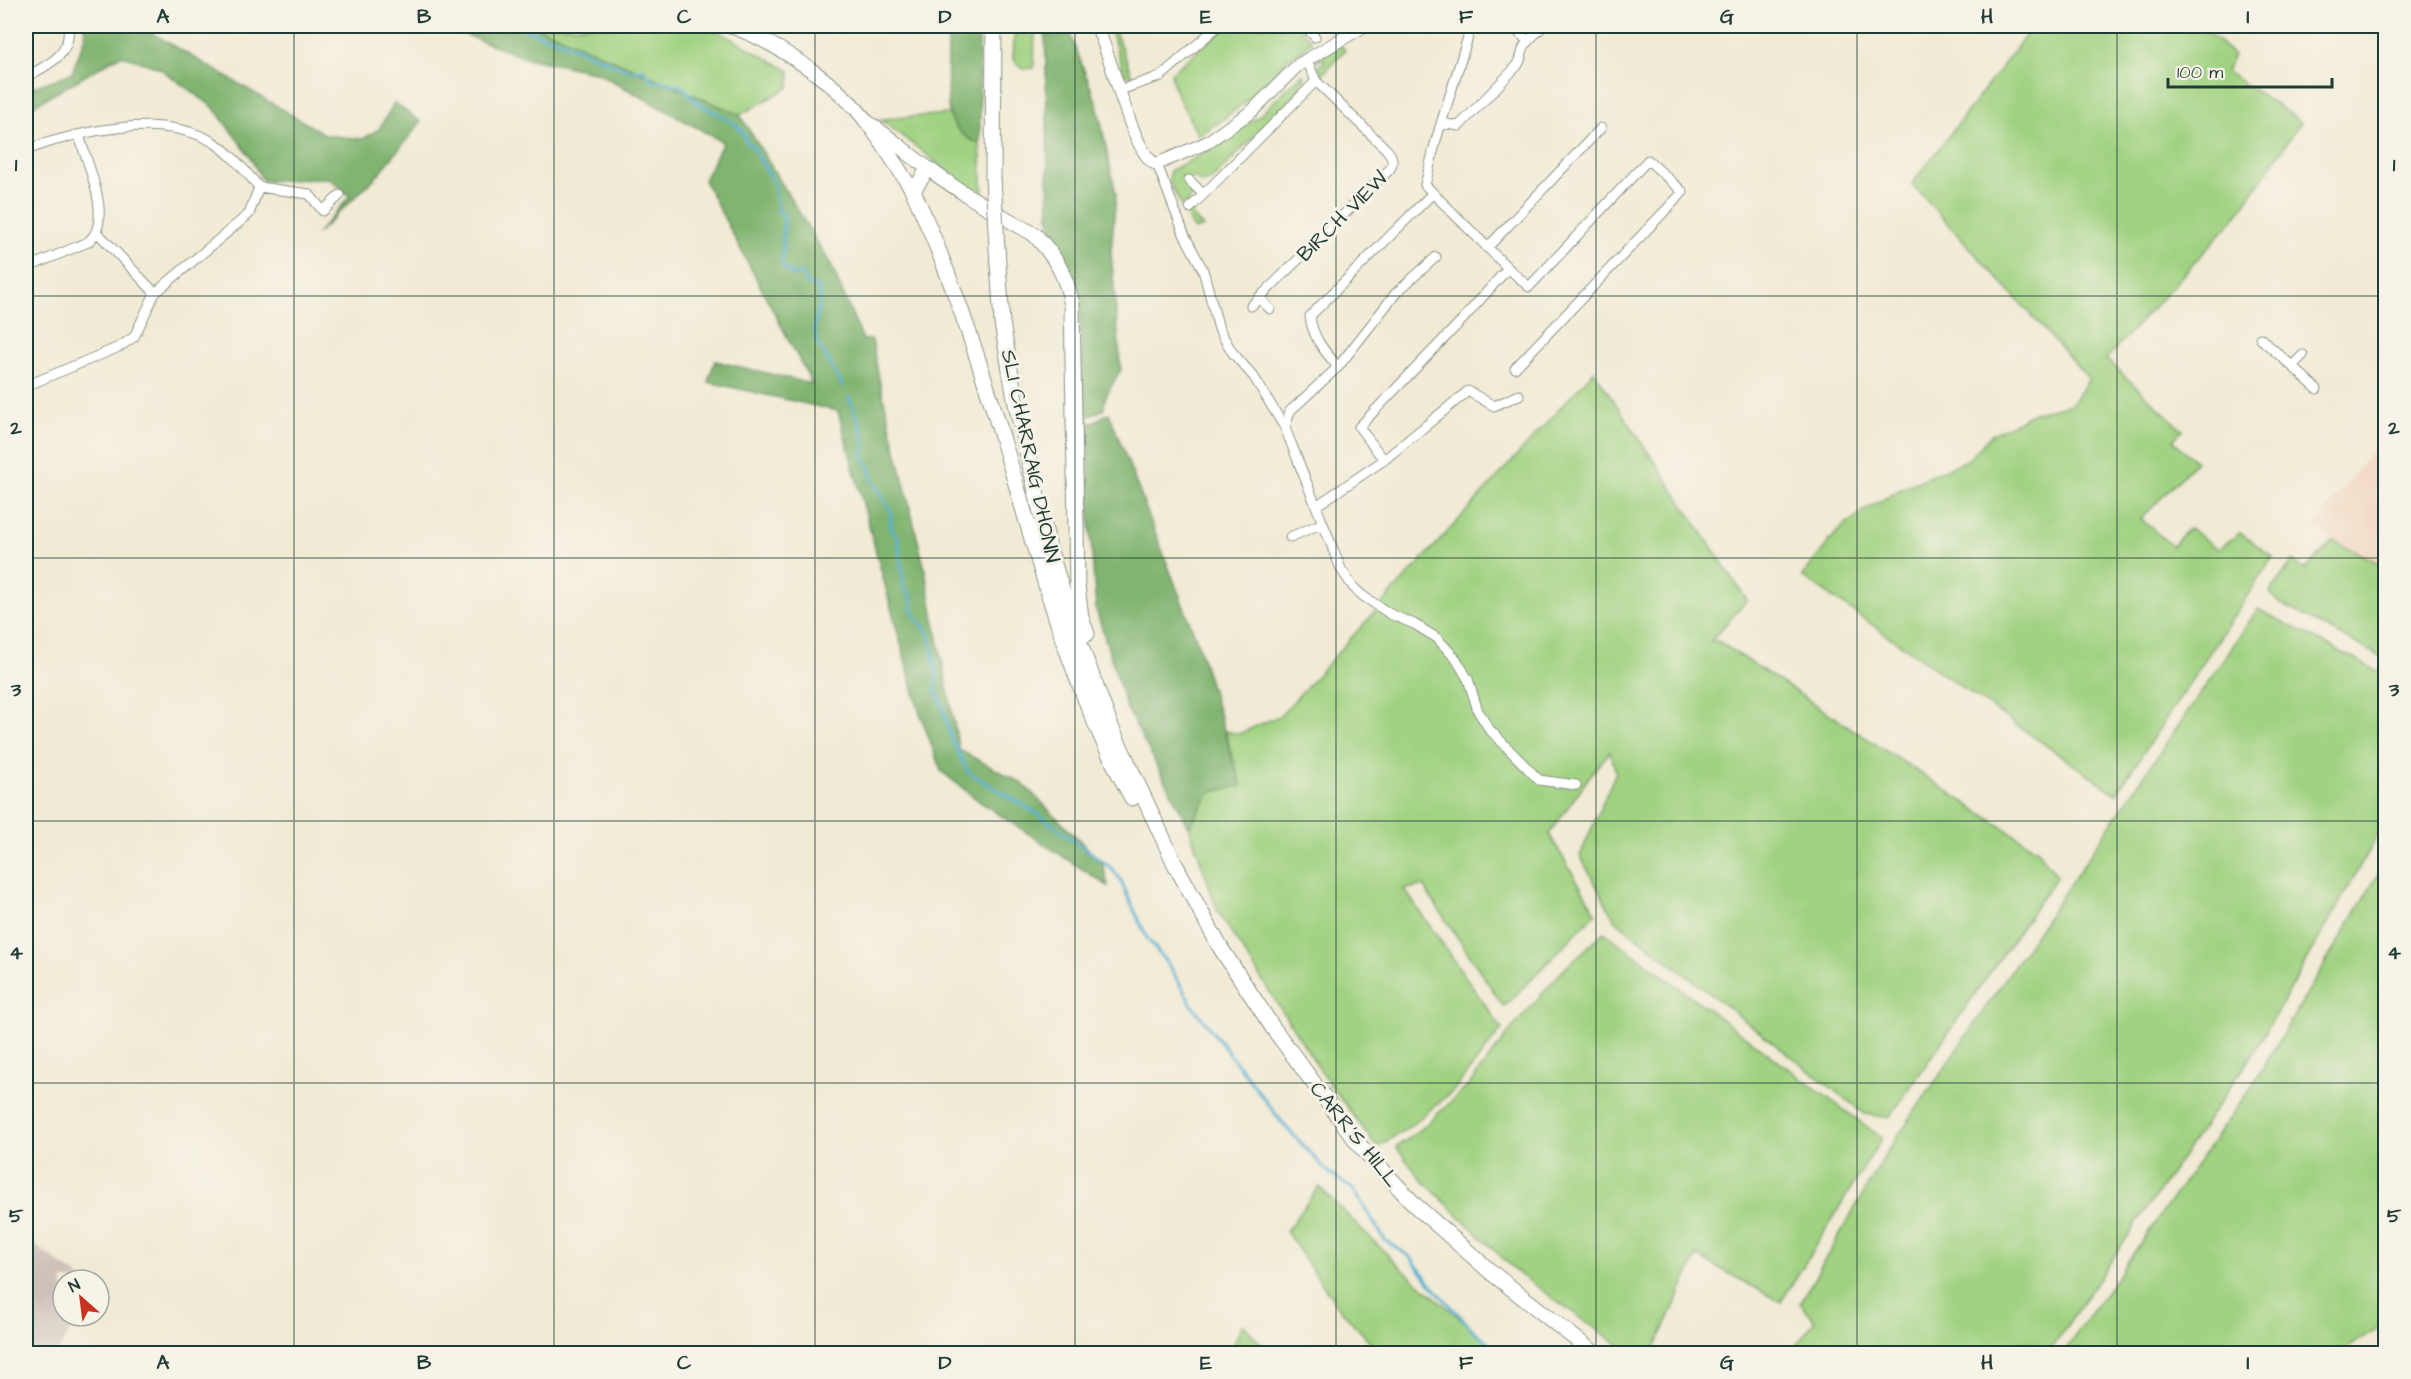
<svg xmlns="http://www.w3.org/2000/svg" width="2411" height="1379" font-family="'Architects Daughter',sans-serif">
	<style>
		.built { fill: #f1d5bd }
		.industrial { fill: #cec1ba }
		.green { fill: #a0d281; stroke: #60885a; stroke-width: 1.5 }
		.forest { fill: #80b46f; stroke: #507852; stroke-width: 1.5 }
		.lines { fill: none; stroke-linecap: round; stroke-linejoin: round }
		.stream { stroke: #57b0d4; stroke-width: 3 }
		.minor-casing { stroke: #889484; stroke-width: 11 }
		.tertiary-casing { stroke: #889484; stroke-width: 14 }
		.secondary-casing { stroke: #889484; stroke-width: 16 }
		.trunk-casing { stroke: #889484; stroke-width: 17 }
		.minor { stroke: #fff; stroke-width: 9 }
		.tertiary { stroke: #fff; stroke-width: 12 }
		.secondary { stroke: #fff; stroke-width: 14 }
		.trunk { stroke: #fff; stroke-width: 15 }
		.trunk-bridge-casing { stroke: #889484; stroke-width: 17; stroke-linecap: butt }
		.trunk-bridge { stroke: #fff; stroke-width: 15 }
		.grid { fill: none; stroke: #1f3d34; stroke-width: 1.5; stroke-opacity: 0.55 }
		.labels { text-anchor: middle; stroke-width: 6; stroke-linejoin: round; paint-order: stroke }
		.street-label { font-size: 21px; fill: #1f3d34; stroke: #f7f3e8 }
		.neatline { fill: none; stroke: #1f3d34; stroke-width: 2 }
		.grid-label { font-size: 20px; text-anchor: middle; font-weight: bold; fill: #1f3d34 }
	</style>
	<rect width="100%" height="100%" fill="#f7f3e8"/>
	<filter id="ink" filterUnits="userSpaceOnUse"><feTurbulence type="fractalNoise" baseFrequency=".0167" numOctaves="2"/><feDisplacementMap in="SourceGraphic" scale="12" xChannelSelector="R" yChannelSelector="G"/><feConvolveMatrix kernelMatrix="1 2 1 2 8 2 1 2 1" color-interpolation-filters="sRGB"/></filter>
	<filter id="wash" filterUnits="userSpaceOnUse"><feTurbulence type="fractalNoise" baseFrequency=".008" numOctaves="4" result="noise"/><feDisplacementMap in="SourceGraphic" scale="24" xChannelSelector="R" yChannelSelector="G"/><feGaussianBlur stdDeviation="1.35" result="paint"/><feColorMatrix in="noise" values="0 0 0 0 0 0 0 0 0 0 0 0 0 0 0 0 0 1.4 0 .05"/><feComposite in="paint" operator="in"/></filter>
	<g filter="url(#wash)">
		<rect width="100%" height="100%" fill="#f1ead4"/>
		<path class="built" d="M2385 434V566L2333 541 2314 526Z"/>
		<path class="industrial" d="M28 1240 83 1280H63V1316H81L56 1353H26V1244Z"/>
		<path class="green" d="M535 26H699L720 32 790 71 789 87 740 115Z
			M1015 26H1035L1034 68 1023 69 1013 59Z
			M1106 26H1113L1133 78 1125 75 1113 38Z
			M1227 26H1280L1282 29 1288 26H1297L1312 41 1304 49 1289 58 1250 98 1221 121 1198 136 1174 88 1171 73Z
			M2033 26H2201L2234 55 2226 71 2301 122 2235 218 2106 359 2183 430 2173 440 2196 462 2141 519 2172 546 2189 528 2218 549 2240 533 2273 557 2116 794 1802 576 1837 532 1862 512 1901 489 1969 459 1991 435 2034 413 2071 404 2089 379 1912 184Z
			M1340 45 1345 50 1322 75 1319 66 1325 61 1323 58 1316 62 1317 59Z
			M1302 74 1305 78 1298 87 1300 90 1211 180 1202 183 1193 177 1186 183 1193 194 1186 205 1193 212 1191 214 1203 227 1194 230 1169 181 1170 171 1212 149 1259 116Z
			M949 114C957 128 964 138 980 144L983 198 880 119Z
			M1594 371 1747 600 1711 641H1718L2039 851 2057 876 1889 1118 1865 1114 1615 920 1580 856 1616 772 1610 752 1594 770 1549 834 1596 913 1504 1007 1423 886 1404 889 1502 1029 1453 1091 1408 1128 1377 1147 1328 1082 1218 912 1189 827 1210 792 1241 786 1225 731 1239 734 1281 715Z
			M2333 541 2385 566V659L2281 604 2270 593 2293 560 2305 570Z
			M2258 609 2385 675V823L2254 1052 2048 1353H1790L1815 1321 1800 1303 1889 1149Z
			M2385 863V1325L2338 1353H2063L2252 1086Z
			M1604 932 1882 1138 1781 1302 1697 1256 1653 1353H1630L1519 1274 1421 1179 1396 1147 1418 1132 1469 1085 1510 1031 1562 971Z
			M1319 1187 1402 1269 1501 1353H1380L1335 1303 1286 1231Z
			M1243 1324 1269 1353H1229Z"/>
		<path class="forest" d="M84 26H140L326 135 363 139 379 129 394 103 421 122 378 175 317 234 350 196 329 178 263 181 249 155 213 107 159 68 121 55 26 110V90L72 73 85 36Z
			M444 26H535L740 115 830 263 863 340H872L879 379 925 570 959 750 1022 783 1103 864 1108 886 980 802 941 771 919 711 838 411 708 382 715 361 812 384 704 180 723 142 598 73 522 57Z
			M948 26H979L980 144C967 139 955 130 950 116 945 103 949 43 948 26Z
			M1045 26H1067L1097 104 1116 194 1111 252 1121 369 1105 398 1104 409 1084 419 1079 298 1076 283 1065 256 1053 237 1049 216Z
			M1109 413 1197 641 1241 786 1210 792 1189 827 1126 707 1096 609 1090 527 1088 425Z"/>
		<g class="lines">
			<path class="stream" d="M514 26 562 42 629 71 644 70 652 80C663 82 674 82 684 88 689 92 691 98 697 102 714 115 742 119 747 143L752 146 774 183 779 212 784 215 782 265 792 275 801 273 805 277V282L819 289 820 302 814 329 817 341 842 385
				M849 397 865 438 863 457 870 467 872 479 891 511V529L898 538 904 587 911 596 913 613 930 635 937 679 935 691 941 701 951 738 968 772 1038 814 1109 866 1119 877 1147 938 1170 967 1192 1005 1284 1125 1328 1172 1353 1189 1385 1240 1409 1256 1436 1290 1472 1329 1489 1343 1493 1350 1489 1354"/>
		</g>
	</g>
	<g filter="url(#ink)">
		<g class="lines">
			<g class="minor-casing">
				<path id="minor" d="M1305 26 1315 37
					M1528 41 1543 26
					M26 77C48 65 72 55 68 26
					M1120 90 1161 76 1218 26
					M1441 123 1459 126 1517 66C1524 57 1519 51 1528 41L1511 26
					M26 150C78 131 162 112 213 142 232 154 245 171 259 187L309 194 323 211 340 195
					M1157 164 1184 234 1203 270 1219 329 1232 352 1254 377 1285 428 1341 569 1353 587 1363 596 1390 614 1414 624 1437 638 1456 659 1468 679 1478 711 1489 729 1539 780 1576 785
					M1189 180 1203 194
					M1190 208 1316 81 1307 61
					M96 231 155 293
					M1487 248 1601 128
					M26 268 88 242C115 221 86 162 79 135
					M1508 268 1529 287 1648 160 1683 192 1515 368
					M1259 297 1270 309
					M1251 306 1390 169C1394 161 1392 156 1387 150L1316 81
					M2260 338 2292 366 2303 355
					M2292 366 2317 389
					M1338 367C1325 352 1312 337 1310 316L1432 194
					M26 386 119 347 134 337 155 293 249 214 259 187
					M1285 428 1290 411 1338 367 1396 293 1436 257
					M1384 460 1359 427 1463 319 1508 268 1425 185 1436 140 1468 37 1466 26
					M1316 506 1384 460 1468 391 1494 406 1519 395
					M1290 537 1323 523"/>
			</g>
			<g class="tertiary-casing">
				<path id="tertiary" d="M1096 26C1111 51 1133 159 1157 164L1206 143 1252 111 1298 65 1364 26"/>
			</g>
			<g class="secondary-casing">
				<path id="secondary" d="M731 26C776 42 842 86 869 125 885 146 898 169 913 191L928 169
					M870 124C891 138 909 155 929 169 962 194 999 214 1035 235"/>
			</g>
			<g class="trunk-casing">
				<path id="trunk" d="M993 177 994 26
					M913 191C948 267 976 350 1000 430 1038 555 1068 684 1132 798
					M1035 235C1056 258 1065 273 1072 304L1077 585 1081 618 1087 634
					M997 248 1002 323 1015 399 1049 548 1072 623 1111 727 1175 864 1220 947 1273 1028 1361 1147 1416 1206 1492 1273 1595 1354"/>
			</g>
			<use href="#minor" class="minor"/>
			<use href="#tertiary" class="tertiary"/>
			<use href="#secondary" class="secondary"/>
			<use href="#trunk" class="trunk"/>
			<g class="trunk-bridge-casing">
				<path id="trunk-bridge" d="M993 177 997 248"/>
			</g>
			<use href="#trunk-bridge" class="trunk-bridge"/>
		</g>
	</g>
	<path class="grid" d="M294 26V1354M554 26V1354M815 26V1354M1075 26V1354M1336 26V1354M1596 26V1354M1857 26V1354M2117 26V1354M26 296H2386M26 558H2386M26 821H2386M26 1083H2386"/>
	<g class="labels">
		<g class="street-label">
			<text transform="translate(1342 216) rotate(-45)" y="7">BIRCH VIEW</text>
			<text transform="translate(1031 456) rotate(78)" y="7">SLI CHARRAIG DHONN</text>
			<text transform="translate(1355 1134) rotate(51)" y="7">CARR'S HILL</text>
		</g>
	</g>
	<rect width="2411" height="1379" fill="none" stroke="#f7f3e8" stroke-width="66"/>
	<g transform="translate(81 1298) rotate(332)"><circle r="28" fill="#f7f3e8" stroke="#a1aaa0" stroke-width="1.5"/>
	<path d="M0-4.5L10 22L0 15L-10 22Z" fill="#c8321e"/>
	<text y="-9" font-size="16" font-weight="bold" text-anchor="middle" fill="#1f3d34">N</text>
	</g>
	<path d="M2168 78v9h164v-9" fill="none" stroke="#1f3d34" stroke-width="3"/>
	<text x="2177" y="78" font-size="18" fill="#1f3d34" stroke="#f7f3e8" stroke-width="4.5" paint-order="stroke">100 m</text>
	<rect x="33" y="33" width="2345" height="1313" class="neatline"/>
	<g class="grid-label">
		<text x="163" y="23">A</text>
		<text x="424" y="23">B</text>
		<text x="684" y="23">C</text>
		<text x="945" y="23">D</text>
		<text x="1206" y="23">E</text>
		<text x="1466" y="23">F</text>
		<text x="1727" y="23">G</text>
		<text x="1987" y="23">H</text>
		<text x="2248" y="23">I</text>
		<text x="16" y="171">1</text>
		<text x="2394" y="171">1</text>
		<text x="16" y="434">2</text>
		<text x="2394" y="434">2</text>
		<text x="16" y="696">3</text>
		<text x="2394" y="696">3</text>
		<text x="16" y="959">4</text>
		<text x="2394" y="959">4</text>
		<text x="16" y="1222">5</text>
		<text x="2394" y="1222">5</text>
		<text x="163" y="1369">A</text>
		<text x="424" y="1369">B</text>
		<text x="684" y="1369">C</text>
		<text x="945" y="1369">D</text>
		<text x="1206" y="1369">E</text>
		<text x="1466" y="1369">F</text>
		<text x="1727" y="1369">G</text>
		<text x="1987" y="1369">H</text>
		<text x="2248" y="1369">I</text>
	</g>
</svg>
